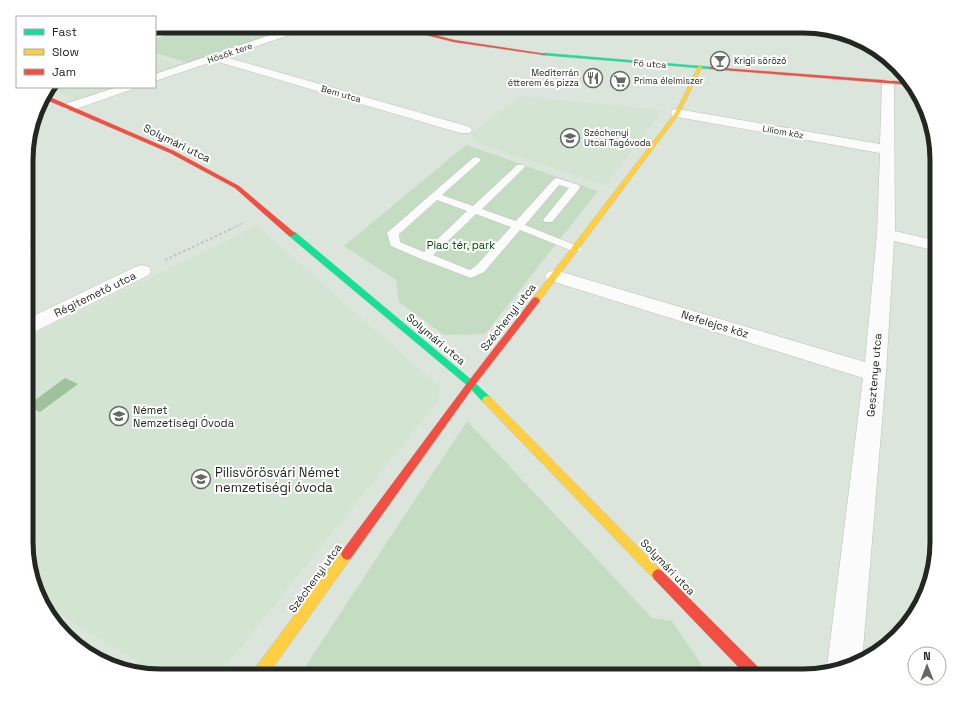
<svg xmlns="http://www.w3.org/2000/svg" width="963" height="702" font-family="'Space Grotesk',sans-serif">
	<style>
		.built { fill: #d4e4d2 }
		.green { fill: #c4dcc1 }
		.water { fill: #9ec29b }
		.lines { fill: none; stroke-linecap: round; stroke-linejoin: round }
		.lane-casing { stroke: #bbc1ba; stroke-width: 1 }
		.street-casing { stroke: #bbc1ba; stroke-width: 1 }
		.fast-casing { stroke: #bbc1ba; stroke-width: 1 }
		.slow-casing { stroke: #bbc1ba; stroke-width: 1 }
		.jam-casing { stroke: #bbc1ba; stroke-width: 1 }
		.path-far1 { stroke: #c0c3c0; stroke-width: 1.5; stroke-dasharray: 1.5 1.5; stroke-linecap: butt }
		.path { stroke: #c0c3c0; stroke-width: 2; stroke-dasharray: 2.5 2.5; stroke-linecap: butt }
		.lane { fill: #fafbfa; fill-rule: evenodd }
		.street { fill: #fafbfa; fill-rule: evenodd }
		.fast { fill: #16e098; fill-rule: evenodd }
		.slow { fill: #ffcf43; fill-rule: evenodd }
		.jam { fill: #f24e42; fill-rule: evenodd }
		.labels { text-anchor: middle; stroke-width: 4; stroke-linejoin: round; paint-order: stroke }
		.far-street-label { font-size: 9px; fill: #222821; stroke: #fff }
		.far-poi-label { font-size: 9px; fill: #222821; stroke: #fff; text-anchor: start }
		.street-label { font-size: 11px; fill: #222821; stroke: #fff }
		.park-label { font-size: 11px; fill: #014900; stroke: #fff }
		.poi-label { font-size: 11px; fill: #222821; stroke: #fff; text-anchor: start }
		.near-poi-label { font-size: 13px; fill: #222821; stroke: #fff; text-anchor: start }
		.rim { fill: none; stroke: #222821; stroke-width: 5 }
	</style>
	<rect width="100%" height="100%" fill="#dce5db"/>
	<path class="built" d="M155 58 180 65 155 73Z
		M50 87H113L75 99 49 89Z
		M520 96 662 110 605 186 478 144 470 135Z
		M257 226 440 387 439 399 226 666 215 676H159L42 603 27 559V337Z"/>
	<path class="green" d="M245 26H288L290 28 188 63 155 53V39L178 33Z
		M466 145 598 191 485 334 444 335 399 302 396 280 344 246Z
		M467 421 652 618 672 621 709 676H299Z"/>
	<path class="water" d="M65 378 78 384 40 412 27 406Z"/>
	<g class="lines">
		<g class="lane-casing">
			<path id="lane" d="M476 157 479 158 481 160 479 162 442 195 473 206 517 165H523L525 167 523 169 482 209 516 221 554 179 557 178 579 185 580 187 579 189 552 222H544L543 220 569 188 559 185 525 225 580 247 582 249 580 251H572L520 230 484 272 471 278 421 259 391 246 387 233 389 231 473 158ZM437 200 467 211 424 252 400 242 399 234ZM476 214 511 227 476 266 470 270 433 255Z"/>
		</g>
		<g class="street-casing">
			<path id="street" d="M185 26H218L213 29 174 33 155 38V32Z
				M297 26H307L304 30 225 57 470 127 472 130 470 133H460L215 61 155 81V74Z
				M888 79 892 80 894 82 895 231 937 241V251L894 241 886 373 862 662 828 670 827 667 863 378 548 280 545 276 548 272 555 270 562 272 865 362 877 234 880 153 677 117 672 116 671 113 672 110 677 109 880 144 882 82 884 80Z
				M117 87H135L133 89 73 110H65L63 107 65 104Z
				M142 265 149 267 151 271 149 275 34 332 27 334V319L135 267Z"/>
		</g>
		<g class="fast-casing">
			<path id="fast" d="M544 53 711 67 713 68 711 69 542 55Z
				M289 232H295L474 382 490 397 492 400 490 403H484L468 386 289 236Z"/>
		</g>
		<g class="slow-casing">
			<path id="slow" d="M700 66 702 67 679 114 539 302H533L532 300 533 298 675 113 698 67Z
				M487 396 490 397 662 571 664 575 662 579 658 581 654 579 484 403 482 400 484 397Z
				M347 548 351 550 353 554 351 558 267 676H251L253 671 343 550Z"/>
		</g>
		<g class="jam-casing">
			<path id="jam" d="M391 26H398L454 40 546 54 544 55 454 42Z
				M709 67 908 82 910 85 711 69Z
				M45 95 174 151 239 186 296 234 292 236H289L235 188 170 153 42 98Z
				M536 297 540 300 539 302 474 386 351 558 347 560 343 558 341 554 343 550 468 382 533 298Z
				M658 569 662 571 762 671 764 676H747L654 579 652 575 654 571Z"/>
		</g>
		<path class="path-far1" d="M229 230 243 223"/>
		<path class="path" d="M165 260 231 229"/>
		<use href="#lane" class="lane"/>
		<use href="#street" class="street"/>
		<use href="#fast" class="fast"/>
		<use href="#slow" class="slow"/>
		<use href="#jam" class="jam"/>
	</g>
	<defs>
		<g id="bar-ring" transform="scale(1)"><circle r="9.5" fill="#fff" stroke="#636a62" stroke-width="1.5"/><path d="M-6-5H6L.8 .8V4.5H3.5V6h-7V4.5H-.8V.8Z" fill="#636a62"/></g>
		<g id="restaurant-ring" transform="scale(1)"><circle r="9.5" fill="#fff" stroke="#636a62" stroke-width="1.5"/><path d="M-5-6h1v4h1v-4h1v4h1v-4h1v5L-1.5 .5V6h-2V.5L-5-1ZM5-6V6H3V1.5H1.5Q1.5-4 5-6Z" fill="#636a62"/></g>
		<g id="supermarket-ring" transform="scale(1)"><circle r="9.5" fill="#fff" stroke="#636a62" stroke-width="1.5"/><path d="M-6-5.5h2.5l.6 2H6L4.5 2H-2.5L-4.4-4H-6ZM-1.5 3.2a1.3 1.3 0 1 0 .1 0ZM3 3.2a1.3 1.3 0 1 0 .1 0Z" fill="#636a62"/></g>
		<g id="school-ring" transform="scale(1)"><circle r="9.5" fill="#fff" stroke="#636a62" stroke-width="1.5"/><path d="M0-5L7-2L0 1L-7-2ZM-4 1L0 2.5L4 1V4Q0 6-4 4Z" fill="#636a62"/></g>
	</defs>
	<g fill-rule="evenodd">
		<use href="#bar-ring" x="720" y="61"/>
		<use href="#restaurant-ring" x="593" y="78"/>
		<use href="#supermarket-ring" x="620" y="81"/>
		<use href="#school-ring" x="570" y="138"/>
		<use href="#school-ring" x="119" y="416"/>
		<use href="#school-ring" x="201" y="479"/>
	</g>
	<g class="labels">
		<g class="far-street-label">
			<text transform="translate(230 53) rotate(-19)" y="3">Hősök tere</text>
			<text transform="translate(650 64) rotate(4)" y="3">Fő utca</text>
			<text transform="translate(341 94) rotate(16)" y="3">Bem utca</text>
			<text transform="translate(783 132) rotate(10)" y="3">Liliom köz</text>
		</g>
		<g class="far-poi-label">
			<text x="734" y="64">Krigli söröző</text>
			<text x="579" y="76" text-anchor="end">Mediterrán<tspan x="579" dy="10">étterem és pizza</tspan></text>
			<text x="634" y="84">Prima élelmiszer</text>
			<text x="584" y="136">Széchenyi<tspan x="584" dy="10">Utcai Tagóvoda</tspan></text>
		</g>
		<g class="street-label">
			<text transform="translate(177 143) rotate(26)" y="4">Solymári utca</text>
			<text transform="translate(95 294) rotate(-26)" y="4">Régitemető utca</text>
			<text transform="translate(508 317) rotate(-52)" y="4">Széchenyi utca</text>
			<text transform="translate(715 324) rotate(17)" y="4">Nefelejcs köz</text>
			<text transform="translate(436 339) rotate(40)" y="4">Solymári utca</text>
			<text transform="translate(874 375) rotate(-85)" y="4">Gesztenye utca</text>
			<text transform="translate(668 567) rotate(46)" y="4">Solymári utca</text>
			<text transform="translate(315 578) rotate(-54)" y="4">Széchenyi utca</text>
		</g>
		<g class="park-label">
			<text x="461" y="249">Piac tér, park</text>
		</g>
		<g class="poi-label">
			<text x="133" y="414">Német<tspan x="133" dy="13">Nemzetiségi Óvoda</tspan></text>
		</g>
		<g class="near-poi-label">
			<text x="215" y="477">Pilisvörösvári Német<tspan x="215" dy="15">nemzetiségi óvoda</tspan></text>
		</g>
	</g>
	<path d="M0 0H963V702H0ZM160 33H803A127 127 0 0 1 930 160V542A127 127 0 0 1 803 669H160A127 127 0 0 1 33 542V160A127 127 0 0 1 160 33Z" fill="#fff" fill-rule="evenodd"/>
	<path class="rim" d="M160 33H803A127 127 0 0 1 930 160V542A127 127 0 0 1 803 669H160A127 127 0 0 1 33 542V160A127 127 0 0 1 160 33Z"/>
	<rect x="16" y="16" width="140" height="72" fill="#ffffff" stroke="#a7a9a6"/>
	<rect x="24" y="29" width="20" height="6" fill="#16e098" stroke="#a7a9a6"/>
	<text x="52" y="36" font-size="12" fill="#222821">Fast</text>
	<rect x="24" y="49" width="20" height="6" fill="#ffcf43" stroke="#a7a9a6"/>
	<text x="52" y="56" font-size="12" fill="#222821">Slow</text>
	<rect x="24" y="69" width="20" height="6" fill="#f24e42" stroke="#a7a9a6"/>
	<text x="52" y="76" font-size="12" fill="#222821">Jam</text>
	<g transform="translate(927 666)"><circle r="19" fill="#ffffff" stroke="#a7a9a6"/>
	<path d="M0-3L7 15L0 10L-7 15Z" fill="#636a62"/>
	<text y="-6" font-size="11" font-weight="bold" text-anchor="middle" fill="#222821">N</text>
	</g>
</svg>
